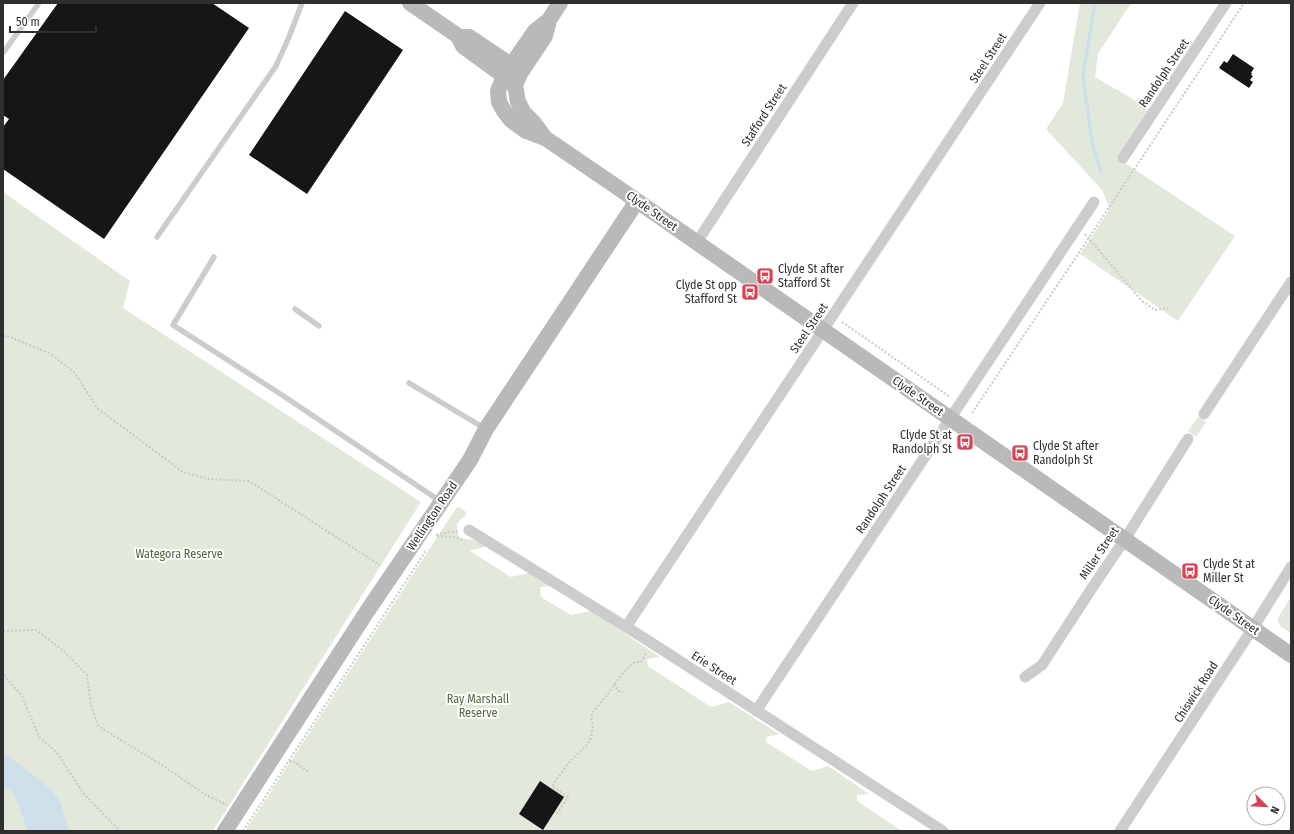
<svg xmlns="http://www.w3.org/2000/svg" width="1294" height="834" font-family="'Fira Sans Condensed',sans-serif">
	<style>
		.green { fill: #e3e8dc }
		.water { fill: #cddfe9 }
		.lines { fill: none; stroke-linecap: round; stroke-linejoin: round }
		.stream { stroke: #cddfe9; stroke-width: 3.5 }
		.river { stroke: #cddfe9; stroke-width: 21 }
		.building { fill: #161616 }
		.path { stroke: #c9c9c9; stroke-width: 2; stroke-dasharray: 2 2; stroke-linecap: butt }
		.service { stroke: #ccc; stroke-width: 5.5 }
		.minor { stroke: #ccc; stroke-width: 11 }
		.secondary { stroke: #b9b9b9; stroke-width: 16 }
		.labels { text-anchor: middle; stroke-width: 4; stroke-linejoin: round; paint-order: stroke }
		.street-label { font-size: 12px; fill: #2f2f2f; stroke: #fff }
		.poi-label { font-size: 12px; fill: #2f2f2f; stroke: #fff; text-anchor: start }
		.park-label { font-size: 12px; fill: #556741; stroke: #fff }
	</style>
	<rect width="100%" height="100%" fill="#fff"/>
	<path class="green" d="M1080 3H1131L1098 54 1095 77 1150 109 1119 159 1235 236 1178 321 1080 254 1110 209 1102 190 1046 129 1063 103Z
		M3 192 130 281 123 308 421 502 213 831H3Z
		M1198 417 1206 422 1196 437 1188 431Z
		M457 507H459L466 512 465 517 461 519 457 524V532L460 538 480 541 488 546 470 551 511 577 529 573 551 586 540 587 541 597 571 615 591 611 660 657 647 659 648 666 711 707 729 702 779 734 766 737V742L812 771 828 766 869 794 857 795V801L902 831H245Z
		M1291 597V633L1280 626 1277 619Z"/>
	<path class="water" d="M3 768 41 799 47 807 55 831H28L15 795 3 785Z"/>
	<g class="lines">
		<path class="stream" d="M1095 3 1083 76 1092 142 1101 172"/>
		<path class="river" d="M3 765 44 797 51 807 58 831"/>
	</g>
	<path class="building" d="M58 3H212L249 28 104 239 3 169V127L9 119 3 115V80Z
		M345 11 403 50 307 194 249 155Z
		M1233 54 1254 68 1251 73H1252L1251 75 1253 76 1250 80 1253 82 1249 88 1219 68 1224 61 1227 63Z
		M540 781 564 797 543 830 519 814Z"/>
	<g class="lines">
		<path class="path" d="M1085 234 1142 301 1155 310 1168 308
			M842 322 950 397
			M3 336H7L49 353 74 372 98 409 183 472 209 479 249 481 380 565
			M972 413C1063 277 1154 140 1244 3
			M436 535 438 534 459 531
			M437 536 453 537 464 540
			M3 631 36 630 65 652 87 675 91 705 98 726 165 767 206 795 227 805
			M3 671 6 678 22 696 39 737 58 754 83 793 120 831
			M614 684 618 691 623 692
			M289 761C299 762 301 769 310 772
			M557 814 568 797 552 786 569 762 587 745 591 738 593 726 591 717 593 712 607 695 622 674 635 662H641L646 653
			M919 830V831
			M243 831 427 549"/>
		<path class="service" d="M3 53 39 3
			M157 237 276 66 289 37 302 3
			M214 257 173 325 282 395 440 501
			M295 309 319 326
			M409 383 484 428"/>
		<path class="minor" d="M1123 158 1226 3
			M697 242 853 3
			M1204 414 1291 282
			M469 530 644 638 943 831
			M626 627 1040 3
			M1025 677 1042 665 1092 588 1125 539 1188 439
			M756 711 1094 202
			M1120 831 1253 628 1291 567"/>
		<path class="secondary" d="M410 3 458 36 463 46 504 76 514 80
			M560 3 549 20 535 31 504 76 498 91 499 102 504 111 511 120 526 131 545 138 614 185 1291 655
			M463 37H469L520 71
			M545 138 534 123 524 113 518 102 515 85 521 72 545 36 548 25
			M225 831 368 610 470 460 486 429 637 201"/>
	</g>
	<defs>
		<g id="bus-square" transform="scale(0.9)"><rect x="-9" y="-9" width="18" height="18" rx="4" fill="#d54355" stroke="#fff"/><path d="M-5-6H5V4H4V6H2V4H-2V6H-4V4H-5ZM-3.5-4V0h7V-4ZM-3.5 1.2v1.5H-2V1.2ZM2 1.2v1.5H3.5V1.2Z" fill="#fff"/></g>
	</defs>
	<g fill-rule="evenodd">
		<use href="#bus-square" x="765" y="276"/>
		<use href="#bus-square" x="750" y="292"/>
		<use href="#bus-square" x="965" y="442"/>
		<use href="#bus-square" x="1020" y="453"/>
		<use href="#bus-square" x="1190" y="571"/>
	</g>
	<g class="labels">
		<g class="street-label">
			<text transform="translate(988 58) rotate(-57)" y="4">Steel Street</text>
			<text transform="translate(1164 73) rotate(-56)" y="4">Randolph Street</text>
			<text transform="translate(764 115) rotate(-57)" y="4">Stafford Street</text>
			<text transform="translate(652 211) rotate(35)" y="4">Clyde Street</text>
			<text transform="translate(809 328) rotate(-56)" y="4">Steel Street</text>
			<text transform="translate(918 396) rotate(35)" y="4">Clyde Street</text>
			<text transform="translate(881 499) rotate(-56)" y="4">Randolph Street</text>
			<text transform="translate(432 516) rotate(-56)" y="4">Wellington Road</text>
			<text transform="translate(1099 553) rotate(-56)" y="4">Miller Street</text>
			<text transform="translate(1234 615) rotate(35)" y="4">Clyde Street</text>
			<text transform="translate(714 668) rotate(33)" y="4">Erie Street</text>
			<text transform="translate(1196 692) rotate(-57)" y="4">Chiswick Road</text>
		</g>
		<g class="poi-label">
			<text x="778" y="273">Clyde St after<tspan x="778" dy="14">Stafford St</tspan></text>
			<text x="737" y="289" text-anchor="end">Clyde St opp<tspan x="737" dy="14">Stafford St</tspan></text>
			<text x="952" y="439" text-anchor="end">Clyde St at<tspan x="952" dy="14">Randolph St</tspan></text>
			<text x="1033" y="450">Clyde St after<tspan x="1033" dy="14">Randolph St</tspan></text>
			<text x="1203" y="568">Clyde St at<tspan x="1203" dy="14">Miller St</tspan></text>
		</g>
		<g class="park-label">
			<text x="179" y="558">Wategora Reserve</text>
			<text x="478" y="703">Ray Marshall<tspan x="478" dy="14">Reserve</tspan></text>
		</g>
	</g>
	<rect width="1294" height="834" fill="none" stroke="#2f2f2f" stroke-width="8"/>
	<g transform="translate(1266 806) rotate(114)"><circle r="19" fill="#ffffff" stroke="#acacac"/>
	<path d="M0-3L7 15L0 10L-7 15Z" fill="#d54355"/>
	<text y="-6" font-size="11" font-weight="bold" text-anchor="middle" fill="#2f2f2f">N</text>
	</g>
	<path d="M10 26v6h86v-6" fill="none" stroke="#2f2f2f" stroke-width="2"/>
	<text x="16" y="26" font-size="12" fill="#2f2f2f" stroke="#ffffff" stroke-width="3" paint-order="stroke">50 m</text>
</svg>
